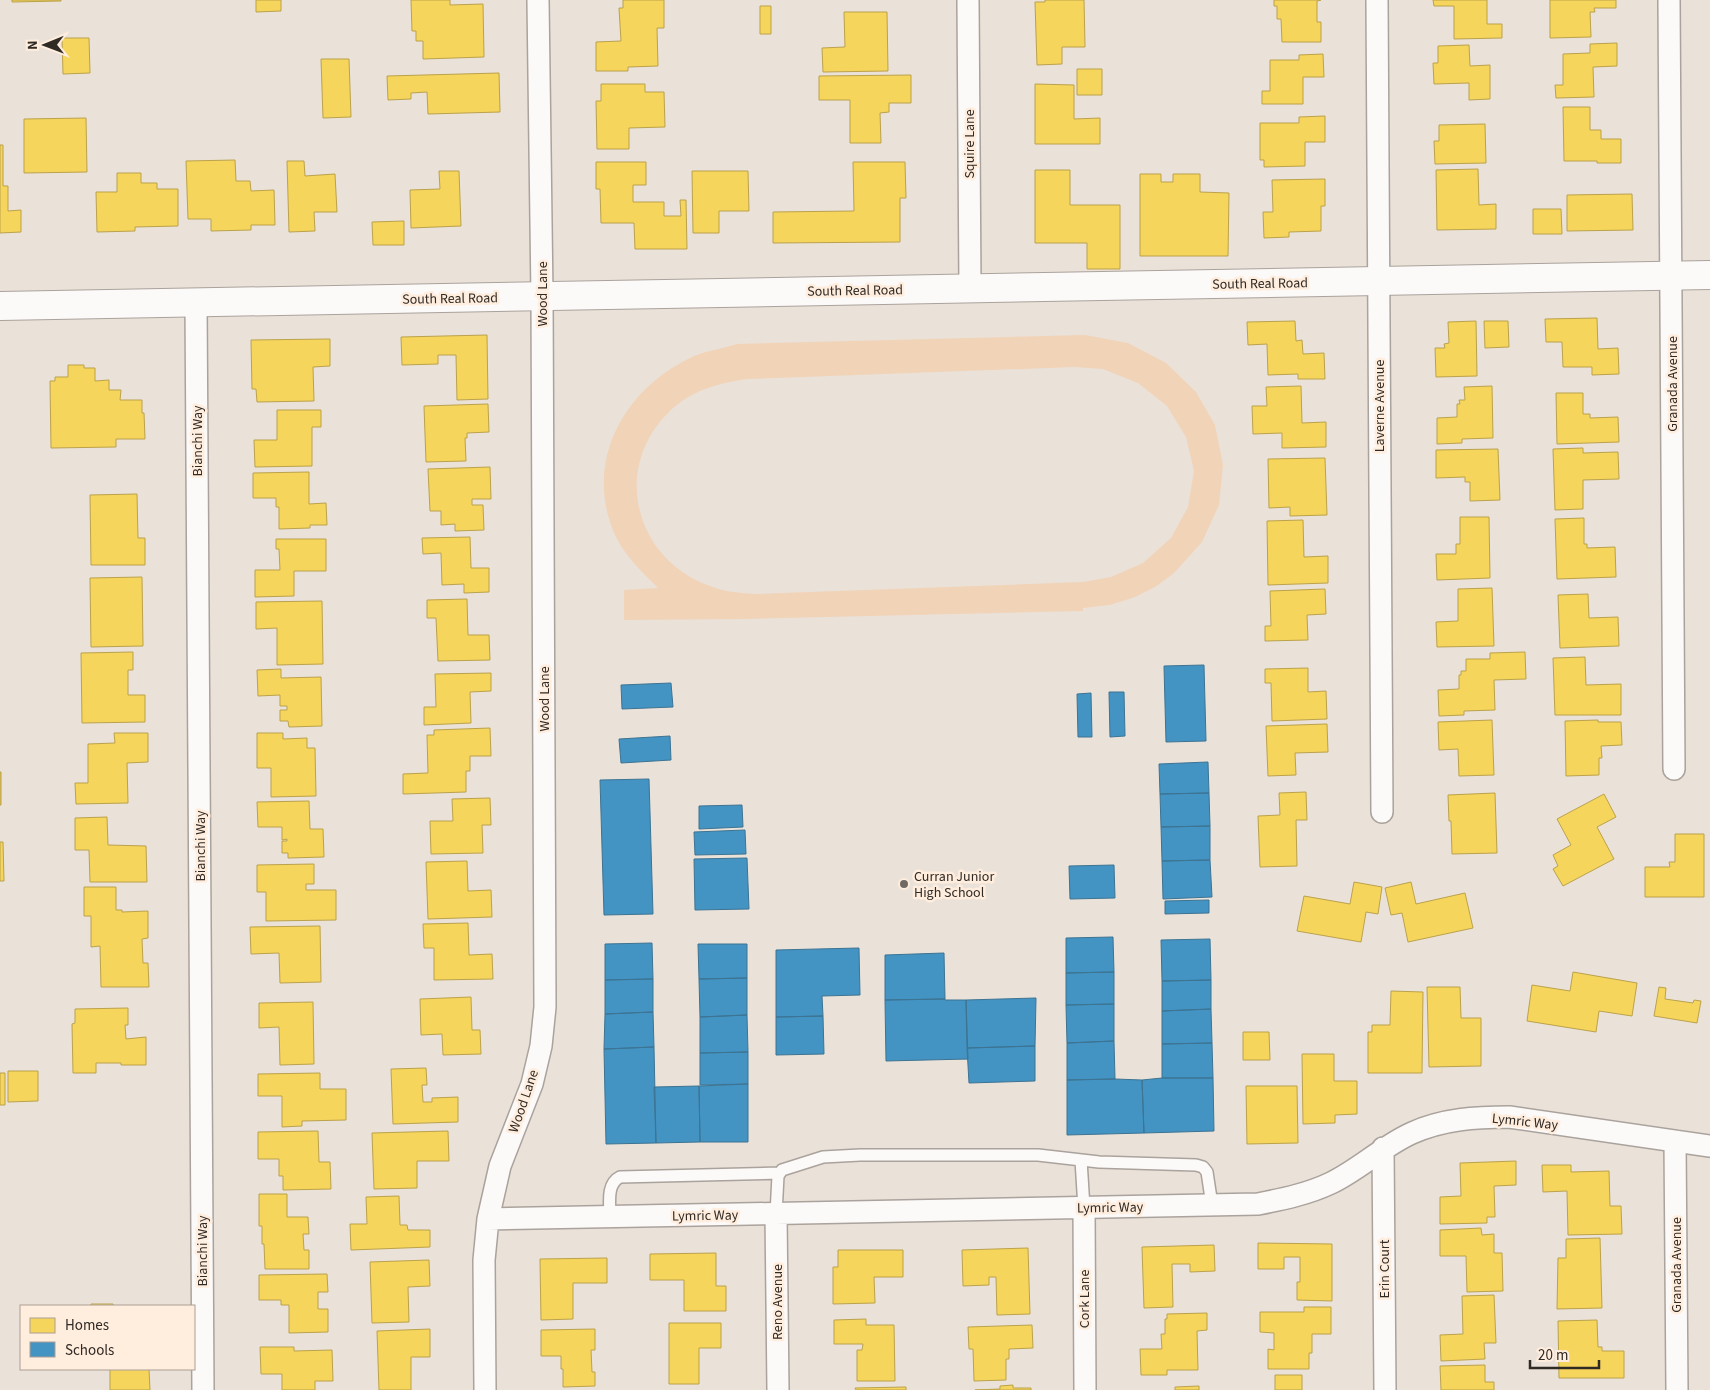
<svg xmlns="http://www.w3.org/2000/svg" width="1710" height="1390" font-family="'Source Sans 3',sans-serif">
	<style>
		.green { fill: #f1d3b8; fill-rule: evenodd }
		.homes { fill: #f6d55c; stroke: #bba24b }
		.schools { fill: #4393c3; stroke: #3d7493 }
		.lines { fill: none; stroke-linecap: round; stroke-linejoin: round }
		.lane-casing { stroke: #aaa29c; stroke-width: 14 }
		.street-casing { stroke: #aaa29c; stroke-width: 24 }
		.secondary-casing { stroke: #aaa29c; stroke-width: 30 }
		.lane { stroke: #fcfaf9; stroke-width: 11 }
		.street { stroke: #fcfaf9; stroke-width: 21 }
		.secondary { stroke: #fcfaf9; stroke-width: 28 }
		.poi-dot { fill: #716a63; stroke: #ffedde; stroke-width: 2 }
		.labels { text-anchor: middle; stroke-width: 5; stroke-linejoin: round; paint-order: stroke }
		.street-label { font-size: 14px; fill: #302a24; stroke: #ffedde }
		.poi-label { font-size: 14px; fill: #302a24; stroke: #ffedde; text-anchor: start }
	</style>
	<rect width="100%" height="100%" fill="#eae1d8"/>
	<path class="green" d="M1085 335 1128 343 1166 363 1196 392 1215 425 1223 465 1219 505 1202 542 1174 573 1155 587 1135 597 1110 605 1083 608V611L745 619 624 620V590L658 588C642 572 625 556 615 535 583 463 623 390 690 358 704 351 722 349 737 344ZM1075 367 1103 369 1138 383 1167 406 1186 437 1194 471 1188 507 1171 538 1143 563 1111 577 1083 582 755 594C740 593 725 592 710 586 636 560 611 470 668 413 689 391 718 383 747 379Z"/>
	<path class="homes" d="M12 0H61V1L12 2Z
		M256 0H281V11L256 12Z
		M411 0H450V5L483 4 484 57 423 59V41H416V31H412Z
		M623 0H664V28H657L658 66 628 67V71H596V42L621 41 619 8H623Z
		M1045 0H1084L1085 47H1062V64L1037 65 1035 2H1045Z
		M1274 0H1321L1317 1V22H1321V42H1282L1281 19H1277V6H1274Z
		M1433 0H1487V24H1502V38L1454 39V6H1434Z
		M1550 0H1616V8H1594L1595 12H1590L1591 37 1550 38Z
		M760 6H771V34H760Z
		M844 12H887L888 71 823 72 822 48 845 47Z
		M62 38H89L90 73 63 74Z
		M1617 43V66L1593 67 1594 97 1556 98 1555 85H1563V54L1590 53V44Z
		M1469 45 1470 66 1490 65V99L1469 100V83L1434 84 1433 63H1438V46Z
		M1323 54 1324 77H1303V104H1262V91H1270V60H1299V55Z
		M321 59H349L351 117 323 118Z
		M1077 69H1102V95H1077Z
		M499 73 500 112 428 114 427 92 411 93V99L388 100 387 76Z
		M911 75V103H889V112L880 113 881 143H850V100H819V76Z
		M601 84H645V92H664L665 127 629 128V149H597L596 101H601Z
		M1035 84 1074 85V119L1100 118V144H1035Z
		M1563 107H1590V130H1601V139H1621V163H1597V161H1564Z
		M1325 116V142H1305V166L1264 167V160H1260V123H1299V117Z
		M86 118 87 172 24 173V119Z
		M1485 124 1486 163 1435 164 1434 141H1439V125Z
		M0 145H3V186H8V211L21 210V232L0 233Z
		M235 160 236 181H250L251 191 274 190 275 225H251V230L211 231V219H188L186 161Z
		M287 161H304L305 176 335 174 337 212H314L315 231 289 232Z
		M596 162H646V185H633V202H664V216H681L680 200H686L687 249H635L634 223H601L600 189H596Z
		M853 162H905L906 198H900V242L773 243V212L854 211Z
		M1478 169 1479 205 1496 204V229L1437 230 1436 170Z
		M1035 170H1070V205H1120V269H1087V243H1035Z
		M439 171H459L461 226 411 228 410 190 440 189Z
		M692 171H748L749 211H719V233H693Z
		M117 173H141V183H157V189H178V226L135 227V231L97 232 96 192H117Z
		M1140 174H1161V182H1173V174H1200V192L1229 193 1228 256H1140Z
		M1325 179V206H1321V231L1289 232V237L1264 238 1263 212H1273L1272 180Z
		M1632 194 1633 230 1567 231V195Z
		M1533 209H1561L1562 234H1533Z
		M404 221V245H373L372 222Z
		M1597 318 1598 349 1618 348 1619 374 1592 375V367H1563L1562 342H1546L1545 319Z
		M1295 321 1296 341 1302 340 1303 354 1324 353 1325 379H1298V374L1268 375 1267 344 1248 345 1247 322Z
		M1476 321 1477 376 1436 377 1435 348H1445L1444 344 1449 343 1448 322Z
		M1484 321H1508L1509 347 1485 348Z
		M487 335 488 399 457 400 456 355H438V364L402 365 401 337Z
		M330 339V366L313 367 314 401 257 402 256 389H252L251 340Z
		M68 365H84V368H95V381L109 380V390H121L120 400H142V413H144L145 439H116V447L51 448 50 381H55V377H68Z
		M1301 386 1302 423 1326 422V447L1282 448V433L1253 434 1252 406H1267L1266 387Z
		M1492 386 1493 438 1462 439V443L1437 444V418L1457 417V404H1460L1459 400H1465L1464 387Z
		M1556 393H1583V414H1590V418L1618 417 1619 442 1557 444Z
		M488 404 489 432 467 433V438H465L466 461 426 462 424 406Z
		M277 410H321V427H312V466L255 467 254 440H277Z
		M1583 448V453L1618 452 1619 479 1583 480V509L1555 510 1553 449Z
		M1498 449 1500 500 1470 501V482H1465V477L1436 478V450Z
		M1325 458 1327 515 1290 516V507L1269 508 1268 459Z
		M490 467 491 499H472V505H483L484 530 455 531V524L441 525V511H430L428 469Z
		M309 472V504L326 503 327 525H310V528L279 529V507H276V498H253V473Z
		M137 494 138 538H145V565H91L90 495Z
		M1460 517H1489L1490 578 1437 580 1436 554H1456V544H1460Z
		M1584 518V544H1587V548L1615 547 1616 577 1557 579 1555 519Z
		M1303 520 1304 557 1328 556V583L1268 585 1267 521Z
		M470 537 471 568H489V592L464 593V584L442 585 441 553 423 554 422 538Z
		M276 539H326V571H294V596L255 597V570H280L279 549H276Z
		M142 577 143 646 91 647 90 578Z
		M1492 588 1494 646 1437 647 1436 622 1458 621V589Z
		M1325 589 1326 614 1307 615 1308 640 1265 641V626H1271L1270 591Z
		M1588 594 1589 618 1618 617 1619 646 1560 648 1558 595Z
		M467 599 468 635H489L490 660 438 661 436 618H427V600Z
		M322 601 323 664 277 665V628L256 629V602Z
		M133 652V670H128V695H145V722L82 723 81 653Z
		M1525 652 1526 679 1494 680 1495 710 1464 711V715L1439 716 1438 690 1459 689V675H1461V671H1466V659H1490V653Z
		M1585 657 1586 685 1621 684V715H1555L1553 658Z
		M1308 668V692L1326 691 1327 719 1272 721 1271 683H1265V669Z
		M281 669V678L321 677 322 726 289 727 288 721H280V710H287V706H280V695L258 696 257 670Z
		M491 673V691L470 692 471 723 424 725V707H436L435 674Z
		M1492 720 1494 775 1459 776 1458 749 1439 750 1438 722Z
		M1598 720V722H1621L1622 745 1601 746 1602 758H1599V775L1566 776 1565 721Z
		M1327 724 1328 752 1295 753 1296 775 1268 776 1266 726Z
		M490 728 491 756H470V771H466V792L403 794V774L428 773 427 735H434V730Z
		M114 733H148V762L127 763 128 803 76 804 75 783H88V744L115 743Z
		M257 733H283V739L307 738V748H315L316 796 271 797V768H257Z
		M0 772H1V805H0Z
		M1306 792 1307 820H1296L1297 866 1260 867 1258 816 1280 815 1279 793Z
		M1495 793 1497 853 1452 854 1451 821H1449L1448 795Z
		M1604 794 1616 817 1597 827 1614 859 1563 886 1553 869 1558 866 1553 855 1571 845 1557 819Z
		M490 798 491 825H482L483 853 431 854 430 821H453L452 799Z
		M309 801 310 829H323L324 857 288 858V853H282V841H287V839L282 840V827H258L257 802Z
		M107 817 108 845 146 846 147 882H90L89 850H75V818Z
		M1675 834H1704V897H1645V867H1670L1669 862H1675Z
		M0 842H3L4 881H0Z
		M467 861 468 891 491 890 492 917 428 919 426 862Z
		M314 864V884H306V890H336V920L266 921V892H257V865Z
		M1354 882 1382 887 1378 914 1366 912 1361 942 1297 931 1304 896 1350 904Z
		M1411 882 1416 904 1465 893 1473 928 1408 942 1402 913 1391 915 1385 888Z
		M84 887H116V910H122V912L148 911V938L142 939 143 963H148L149 987H101L100 946 91 947V916H84Z
		M468 923 469 955 492 954 493 979 434 980V948H424L423 924Z
		M320 926 321 982 280 983 279 953 251 954 250 927Z
		M1573 972 1637 983 1632 1016 1599 1011 1596 1032 1527 1021 1532 985 1570 991Z
		M1427 987H1460L1461 1018H1481V1066L1429 1067Z
		M1659 987 1666 988 1665 999 1693 1003 1694 1000 1701 1001 1697 1023 1654 1016Z
		M1391 991 1423 992 1422 1073H1368V1032H1372V1025H1390Z
		M471 997 472 1030H480L481 1054 443 1055 442 1034 421 1035 420 999Z
		M313 1002 314 1064 280 1065 279 1027 259 1028V1003Z
		M128 1008V1025H125L126 1039 146 1037V1065H121V1063H96V1073H73L72 1024 75 1023V1009Z
		M1243 1032H1269L1270 1060H1243Z
		M1302 1054H1334V1081H1357V1114L1335 1115V1123L1303 1124Z
		M426 1068 427 1085H422L423 1102H432V1098L458 1097V1122L393 1124 391 1069Z
		M8 1071H38V1101L8 1102Z
		M0 1073H5V1105H0Z
		M320 1073V1089H346V1120L302 1121V1126L282 1127V1096H258V1074Z
		M1246 1086H1297L1298 1143 1247 1144Z
		M318 1131 319 1162H330L331 1189 283 1190V1176H279V1159H258V1132Z
		M448 1131 449 1161H417V1188L374 1189 372 1133Z
		M1516 1161V1185L1494 1186 1495 1217H1487V1223L1440 1224V1197L1461 1196 1460 1163Z
		M1542 1165H1571V1172L1609 1171 1610 1206H1621L1622 1234 1568 1235 1567 1191 1543 1192Z
		M259 1194H287V1217H308L309 1234H303L304 1250H309V1269H265L264 1244H262V1226H259Z
		M399 1196 400 1225H407L408 1230H430V1247L351 1250 350 1224H367L366 1197Z
		M1481 1228 1482 1235 1494 1234V1253H1502L1503 1291 1467 1292 1466 1256H1440V1230Z
		M1600 1238 1602 1308 1557 1309 1558 1258H1566V1239Z
		M1258 1243 1332 1244V1301L1297 1300V1282H1300V1257H1284V1269H1258Z
		M1214 1245 1215 1271 1190 1272V1264H1172L1173 1307 1144 1308 1142 1247Z
		M1028 1248 1030 1314 997 1315 996 1277H989V1285L963 1286 962 1250Z
		M838 1250H903V1277H874L875 1303 833 1304V1267H838Z
		M716 1253V1286H726V1311H684V1280H650V1254Z
		M607 1258V1283H573V1319L541 1320 540 1259Z
		M429 1260 430 1286 408 1287 409 1322 372 1323 370 1262Z
		M327 1274 328 1292H318V1309H328V1332L289 1333V1305H281V1300H259V1275Z
		M1494 1295 1496 1343H1484L1485 1359 1441 1361 1440 1335 1463 1334 1462 1296Z
		M91 1304H113V1306H91Z
		M1304 1307H1331V1334H1312V1353H1309V1369H1268V1349L1274 1350V1333L1260 1332V1312H1304Z
		M1207 1313V1330L1197 1331 1198 1370H1167V1375H1141L1140 1349H1162L1161 1334H1165V1319H1167V1314Z
		M866 1319V1325H894L895 1381H857V1350H862L863 1344H834V1320Z
		M1597 1320 1598 1347H1602V1351H1624V1378H1559L1558 1321Z
		M669 1323H721V1348H699V1384H669Z
		M1032 1325 1033 1348 1009 1349V1359H1006V1380L974 1381 973 1349H969L968 1327Z
		M430 1329V1357H411V1390H379L377 1331Z
		M595 1329V1350H591L592 1372H595V1386L563 1387V1369H561V1356H541V1330Z
		M260 1347H294V1351L332 1350 333 1381H315V1390H282V1374H261Z
		M1485 1365V1382H1494V1390H1441L1440 1366Z
		M110 1369H149L150 1390H110Z
		M1275 1375H1302V1390H1275Z
		M1013 1385V1388H1031V1390H975L1000 1389V1386Z
		M1199 1386V1390H1175V1387Z
		M906 1387V1390H856L855 1388Z"/>
	<path class="schools" d="M1204 665 1206 741 1166 742 1164 666Z
		M671 683 673 707 622 709 621 685Z
		M1109 692H1124L1125 736 1110 737Z
		M1091 693 1092 737H1078L1077 694Z
		M670 736 671 760 621 763 619 739Z
		M1208 762 1209 793 1160 794 1159 764Z
		M649 779 653 914 604 915 600 780Z
		M1209 793 1210 826 1161 827 1160 794Z
		M742 805 743 827 699 829V806Z
		M1210 826V860L1162 861 1161 827Z
		M745 830 746 854 695 855 694 832Z
		M747 858 749 909 695 910 694 859Z
		M1210 860 1212 897 1163 899 1162 861Z
		M1114 865 1115 898 1070 899 1069 866Z
		M1209 900V913L1165 914V901Z
		M1113 937 1114 972 1066 973V938Z
		M1210 939 1211 980 1162 981 1161 940Z
		M652 943 653 979 605 980V944Z
		M698 944H747V978L699 979Z
		M859 948 860 995 822 996 823 1016 776 1017V950Z
		M944 953 945 999 885 1000V955Z
		M1114 972V1004L1066 1005V973Z
		M747 978V1015L700 1017 699 979Z
		M653 979V1012L605 1014V980Z
		M1211 980V1009L1162 1011V981Z
		M1036 998 1035 1046 967 1048 966 1000Z
		M945 999V1000H966L968 1059 886 1061 885 1000Z
		M1114 1004V1041L1067 1043 1066 1005Z
		M1211 1009 1212 1043 1162 1044V1011Z
		M653 1012 654 1047 604 1049 605 1014Z
		M747 1015 748 1052 700 1053V1017Z
		M823 1016 824 1054 776 1055V1017Z
		M1114 1041 1115 1079 1067 1080V1043Z
		M1212 1043 1213 1078H1162V1044Z
		M1035 1046V1081L969 1083 967 1048Z
		M654 1047 656 1143 606 1144 604 1049Z
		M748 1052V1084L700 1085V1053Z
		M1162 1078H1213L1214 1131 1144 1133 1142 1080Z
		M1115 1079 1142 1080 1144 1133 1067 1135V1080Z
		M748 1084V1142H700L699 1086Z
		M699 1086 700 1142 656 1143 654 1087Z"/>
	<g class="lines">
		<g class="lane-casing">
			<path id="lane" d="M1081 1160 1084 1208
				M776 1214 778 1176 780 1173
				M610 1217C610 1204 606 1184 620 1177L780 1173 782 1170 823 1157 860 1155H1038L1099 1162 1196 1165 1203 1167 1207 1172 1212 1205"/>
		</g>
		<g class="street-casing">
			<path id="street" d="M968 0 970 288
				M1377 0 1382 812
				M1669 0 1674 769
				M196 302 203 1390
				M1675 1141 1677 1390
				M1383 1148 1385 1390
				M1084 1208 1085 1390
				M776 1214 778 1390
				M488 1219 1258 1204C1283 1199 1308 1194 1331 1183 1360 1169 1383 1146 1412 1133 1443 1119 1476 1117 1509 1117L1710 1146
				M485 1390 484 1260 488 1219 500 1166 532 1084 541 1046 545 1007 542 296 538 0"/>
		</g>
		<g class="secondary-casing">
			<path id="secondary" d="M0 306 1710 275"/>
		</g>
		<use href="#lane" class="lane"/>
		<use href="#street" class="street"/>
		<use href="#secondary" class="secondary"/>
	</g>
	<circle class="poi-dot" cx="904" cy="884" r="5"/>
	<g class="labels">
		<g class="street-label">
			<text transform="translate(969 144) rotate(-90)" y="5">Squire Lane</text>
			<text transform="translate(1260 283) rotate(-1)" y="5">South Real Road</text>
			<text transform="translate(855 290) rotate(-1)" y="5">South Real Road</text>
			<text transform="translate(542 294) rotate(-90)" y="5">Wood Lane</text>
			<text transform="translate(450 298) rotate(-1)" y="5">South Real Road</text>
			<text transform="translate(1672 384) rotate(-90)" y="5">Granada Avenue</text>
			<text transform="translate(1379 406) rotate(-90)" y="5">Laverne Avenue</text>
			<text transform="translate(197 441) rotate(-90)" y="5">Bianchi Way</text>
			<text transform="translate(544 699) rotate(-90)" y="5">Wood Lane</text>
			<text transform="translate(200 846) rotate(-90)" y="5">Bianchi Way</text>
			<text transform="translate(523 1101) rotate(-71)" y="5">Wood Lane</text>
			<text transform="translate(1525 1121) rotate(6)" y="5">Lymric Way</text>
			<text transform="translate(1110 1207) rotate(-1)" y="5">Lymric Way</text>
			<text transform="translate(705 1215) rotate(-1)" y="5">Lymric Way</text>
			<text transform="translate(202 1251) rotate(-90)" y="5">Bianchi Way</text>
			<text transform="translate(1676 1265) rotate(-90)" y="5">Granada Avenue</text>
			<text transform="translate(1384 1269) rotate(-90)" y="5">Erin Court</text>
			<text transform="translate(1084 1299) rotate(-90)" y="5">Cork Lane</text>
			<text transform="translate(777 1302) rotate(-90)" y="5">Reno Avenue</text>
		</g>
		<g class="poi-label">
			<text x="914" y="881">Curran Junior<tspan x="914" dy="16">High School</tspan></text>
		</g>
	</g>
	<rect x="20" y="1305" width="175" height="65" fill="#ffedde" stroke="#ac9f94"/>
	<rect x="30" y="1318" width="25" height="15" fill="#f6d55c" stroke="#ac9f94"/>
	<text x="65" y="1330" font-size="15" fill="#302a24">Homes</text>
	<rect x="30" y="1342" width="25" height="15" fill="#4393c3" stroke="#ac9f94"/>
	<text x="65" y="1355" font-size="15" fill="#302a24">Schools</text>
	<g transform="translate(45 45) rotate(269)" stroke="#ffedde" stroke-width="4" paint-order="stroke">
	<path d="M0-4L9 19L0 12L-9 19Z" fill="#302a24"/>
	<text y="-8" font-size="14" font-weight="bold" text-anchor="middle" fill="#302a24">N</text>
	</g>
	<path d="M1530 1360v8h69v-8" fill="none" stroke="#302a24" stroke-width="2.5"/>
	<text x="1538" y="1360" font-size="15" fill="#302a24" stroke="#ffedde" stroke-width="4" paint-order="stroke">20 m</text>
</svg>
